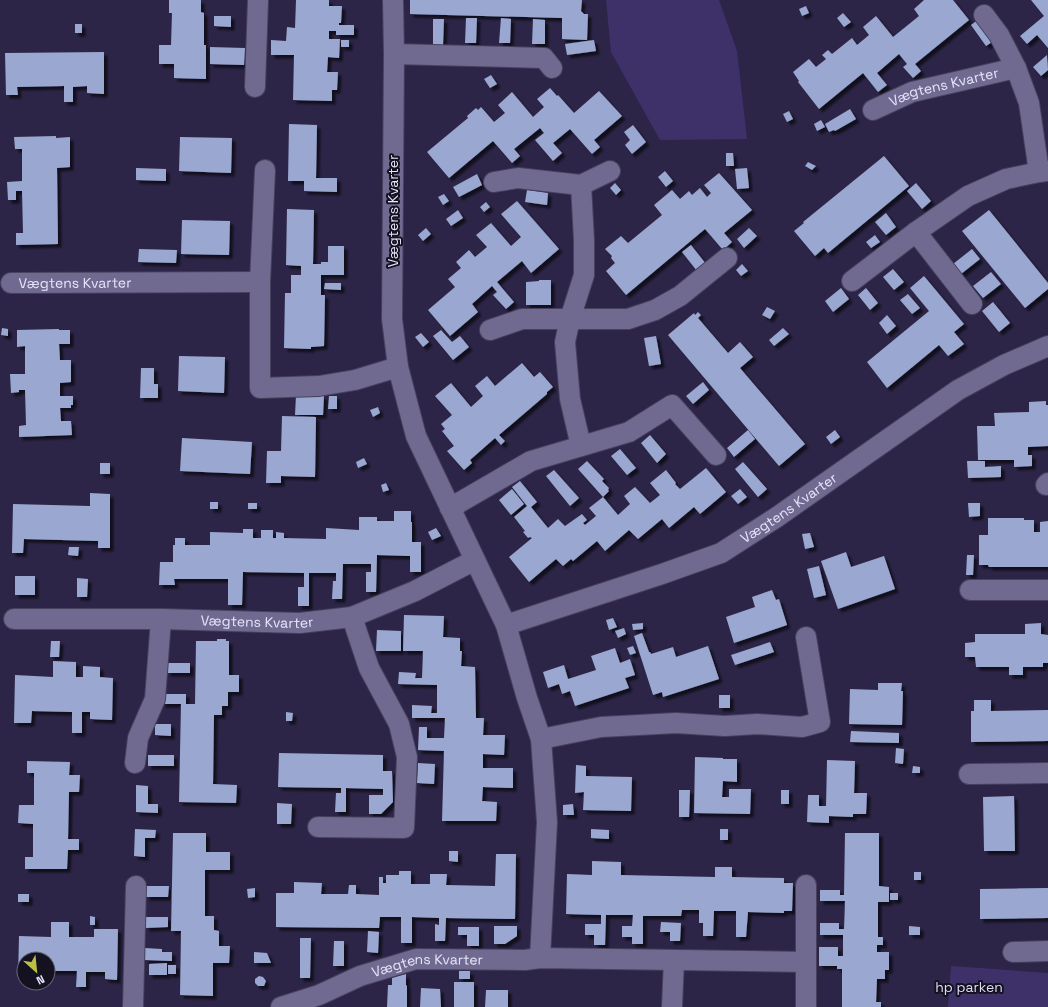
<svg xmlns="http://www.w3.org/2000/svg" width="1048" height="1007" font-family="'Space Grotesk',sans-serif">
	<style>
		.green { fill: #3e316a }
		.building { fill: #9aa7d0; filter: url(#shadow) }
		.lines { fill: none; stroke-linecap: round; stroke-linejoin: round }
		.minor-casing { stroke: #47415e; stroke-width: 22 }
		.minor { stroke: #706a91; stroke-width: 20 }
		.labels { text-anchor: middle; stroke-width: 4; stroke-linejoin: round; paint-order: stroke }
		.street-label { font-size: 14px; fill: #e7e5fb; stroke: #141120 }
		.park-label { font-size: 14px; fill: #dfddf3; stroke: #141120 }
	</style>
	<defs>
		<filter id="shadow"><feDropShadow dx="3.5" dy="3.5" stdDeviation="1" flood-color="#0009"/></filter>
	</defs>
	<rect width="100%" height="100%" fill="#2c2547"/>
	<path class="green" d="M606 0H719L737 51 747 139 660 140 611 52Z
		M951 966 1048 973V1007H948Z"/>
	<path class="building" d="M169 0H201V12L204 13V45H206V79L174 78V64H159V45H171L172 13H169Z
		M296 0H329V6H342L341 23H339V25H354V35H336V31H329V39H340L339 58 328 57 327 72H338L337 90H332V101L293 100 294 55H271V40L286 41 287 27 295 28Z
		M410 0H582L581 11 584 14H588L587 40 562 39V18L410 14Z
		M924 0H953L969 20 915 64 921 71 913 78 903 67 907 64 899 54 877 73 887 85 878 92 863 73 819 109 798 82 799 81 793 72 809 59 816 67 826 59 822 55 828 50 832 54 852 38 857 45 869 35 863 27 876 16 893 37 919 16 914 9Z
		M1031 0H1048V48L1037 35 1027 44 1020 36 1044 16Z
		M806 6 809 13 802 16 799 9Z
		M843 13 851 22 844 27 837 18Z
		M214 16H231V27L214 26Z
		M466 18H477L476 43H465Z
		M501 18 511 19 510 43H499Z
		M433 19H444L443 45H433Z
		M533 19 545 20V44H532Z
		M979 19 995 40 986 46 971 25Z
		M75 24H82V33H75Z
		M341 40H349V47H341Z
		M594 40 596 51 567 55 565 44Z
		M210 47 245 48 244 65 210 64Z
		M104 52V94L87 93V86L73 87V102H64V86L17 87 18 95H6L5 53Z
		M1047 55 1048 70 1041 76 1033 67Z
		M491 75 497 84 490 88 484 79Z
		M550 88 557 96 558 95 574 113 599 91 622 116 594 140 600 147 592 154 570 129 553 143 562 153 553 161 535 140 544 133 540 128 514 149 520 156 512 163 493 141 449 178 427 152 468 118 467 116 476 108 478 110 481 107 494 122 505 113 498 105 512 92 533 117 544 107 537 99Z
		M850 109 856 119 835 131 834 130 829 132 825 124Z
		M789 111 793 119 787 122 783 114Z
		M821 120 825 127 817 131 814 124Z
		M289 124 317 125 316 178H337V192L304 191V181H288Z
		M633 125 646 142 632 154 625 145 630 140 624 132Z
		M56 136V138L70 137V167L57 168 58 244 16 245V233H23L22 191H16V200H8L7 182 22 181V149H15L14 137Z
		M180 137 232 138 231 173 179 171Z
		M726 153H733L734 166H726Z
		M884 156 909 186 828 253 824 248 815 256 794 231 804 223 803 222Z
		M808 162 816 166 812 170 805 166Z
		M136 168 166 169V181L136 180Z
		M747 168 749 188 737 189 735 169Z
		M665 171 673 181 666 187 658 177Z
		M719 173 752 210 724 233 732 242 723 250 705 229 626 295 606 271 615 263 611 258 612 256 605 249 621 236 628 243 662 215 654 205 672 190 680 199 689 191 692 195 700 188 707 197 711 193 704 185Z
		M477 174 482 185 459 197 453 187Z
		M615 183 621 190 616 195 610 188Z
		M916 183 931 201 922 209 907 191Z
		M527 190 548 193 547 205 525 202Z
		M444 194 449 201 443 205 438 197Z
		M517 201 559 249 531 273 522 261 497 282 514 302 506 309 493 295 497 292 492 286 472 304 478 312 450 336 428 310 455 287 448 279 461 268 456 262 469 250 475 257 487 247 476 235 491 223 511 246 521 237 501 214Z
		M486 202 490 207 484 212 480 207Z
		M287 209 314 210 313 264H321V262H328V246H344V275H321V295H325L324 346 311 347V349L284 348 285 293H291V275H301V266L286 265Z
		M458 210 463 218 451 226 446 219Z
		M989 210 1048 283V289L1025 308 962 231Z
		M886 213 896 227 886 235 875 222Z
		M182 220 230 221 229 255 181 254Z
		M426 228 431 234 423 241 418 235Z
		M749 228 757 236 744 248 737 239Z
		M875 235 880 242 871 248 866 242Z
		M691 245 706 264 697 271 682 252Z
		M139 249 177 250 176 263 138 262Z
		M972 249 980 259 961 274 953 264Z
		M742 264 748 271 741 276 736 270Z
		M893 269 904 282 894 290 883 277Z
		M991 272 1001 284 983 298 973 286Z
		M924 276 964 324 954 332 964 344 948 356 939 345 887 388 867 362 929 311 910 288Z
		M539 280H551V305H526V282L539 281Z
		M325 283H341V290L324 289Z
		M841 288 849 299 833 312 825 301Z
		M866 288 878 303 870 310 858 295Z
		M908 294 920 308 912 314 900 300Z
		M993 302 1010 323 999 332 982 311Z
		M767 307 775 311 770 319 762 315Z
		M698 312 701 315 698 318 728 353 740 342 753 357 740 368 805 444 779 466 668 335 694 313 695 315Z
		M887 315 896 326 887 334 879 323Z
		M2 328 8 329V336L1 335Z
		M783 328 789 334 774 346 769 340Z
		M59 329V330H70V344H59L60 360H71V382L60 383V396H73V405H71V408H60L61 421H71L72 435 19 437V426L26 425 25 390H19V392L11 393 10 374H25V346L17 347V330Z
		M441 330 452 342 460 336 469 347 453 360 433 336Z
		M421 333 429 342 423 347 415 337Z
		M656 336 661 364 649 366 644 338Z
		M179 356 225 357 224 393 178 391Z
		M522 363 534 377 540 372 553 387 547 392V394L499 435 505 441 501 445 495 438 470 460 472 463 464 470 447 451 454 446 442 431 445 429 441 424 452 415 435 396 451 383 471 407 483 396 475 386 487 376 495 386Z
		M141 368H154V384H158V398H140Z
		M703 382 709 390 693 404 686 396Z
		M296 395 324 396 323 415H295Z
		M329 396H337V409H328Z
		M1046 401V405H1048V446L1028 447V455H1032V466L1014 467V460H978L977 426H995L994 413 1029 412V402Z
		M378 407 380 413 373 417 370 410Z
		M282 416 316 417 315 477 281 476V483H266L267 451H281Z
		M748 430 755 439 734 457 727 448Z
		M835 430 840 437 831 444 826 437Z
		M650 435 666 454 657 463 641 443Z
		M182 438 252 442 250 474 180 471Z
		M620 449 636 468 627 475 611 456Z
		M364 458 367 464 358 468 356 462Z
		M587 461 604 479 602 481 609 488 608 490 609 491 603 497 578 469Z
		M967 461H985V467L1001 466V477L968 478Z
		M743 462 767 489 758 497 735 469Z
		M100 463H110V474H100Z
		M706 468 726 492 700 514 694 507 669 528 662 519 638 539 629 530 605 551 597 541 573 561 571 559 563 566 556 559 529 582 509 557 532 538 530 537 528 538 523 532 525 531 514 517 527 506 512 487 520 481 537 502 531 507 548 528 558 519 565 526 582 514 587 520 583 523 585 525 596 516 589 508 603 497 618 515 630 504 624 496 635 487 650 503 660 495 650 483 666 470 676 483 675 484 680 489Z
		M554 470 579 498 570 506 546 476Z
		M386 483 389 490 383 492 381 485Z
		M512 489 524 504 511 515 499 500Z
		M740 489 747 497 738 504 731 496Z
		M90 493 110 494V548H98V541L24 539 23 553H12L13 504 90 506Z
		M210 502H218V509H210Z
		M248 503H257V509H248Z
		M968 503H980V516L969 517Z
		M394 511H411V522H412V542H421V572H410V556L377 555 376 592H366V572H371V564H343L342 599H332L333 581H336V573H309V606H298V587H304V573L243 572 242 605H228V579H174L175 585H159L160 562H173V545H175V538H185V545H210V532L243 533V529H253V538H261V530H273V538H276V532L284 533V538L326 539V528L359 530V517H377V521H394Z
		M988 518H1024V520H1034V532H1040V522L1048 521V567H989L988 565H979V535H988Z
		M436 528 441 536 432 540 428 532Z
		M810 533 814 547 805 549 802 534Z
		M69 547H79L78 556 68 555Z
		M846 552 851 567 884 556 895 589 838 609 821 561Z
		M967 555H974L973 575H966Z
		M819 566 826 595 814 598 807 569Z
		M15 576H35V595H15Z
		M77 578 88 579 87 597H77Z
		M772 590 776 600 779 599 787 625 734 643 726 617 755 607 752 597Z
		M404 615 444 616 443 637 460 638V651H462L461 666 475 667 476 718H484L483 735H505L504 755 483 754V768H513V788L483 787 482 801 497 802 496 821H442L444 751 418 750 419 727H427V738H444L445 718H412V705L432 706 431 713H437V685L398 684 399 672 416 673 415 678H422L423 651H403Z
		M613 618 617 627 609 630 606 620Z
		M643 623V629L633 630 632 624Z
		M1041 623V634L1048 635V663H1043V667H1023V675H1009V667H976L975 657H965V643L975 642V634H1025V624Z
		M624 628 626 634 618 638 615 631Z
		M377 630 401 631V651H376Z
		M642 633 649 652H650L651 654 673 647 676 657 708 646 719 679 663 697 662 692 653 695 634 636Z
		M217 639H226V641H229V675H239V692H228V706H222V715H214L213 784 237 785 236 803 179 802 181 704H162V694H186V704H195L196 641H217Z
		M51 641H60L59 657H50Z
		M770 642 774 652 735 665 731 655Z
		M633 646 636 653 630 655 627 648Z
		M615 648 620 663 630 659 635 675 625 678 629 688 575 706 570 691 562 694 559 684 548 688 543 672 564 665 568 679 596 670 591 656Z
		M53 661 76 662V677H83V666L100 667V677L113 678 112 720 90 719V712H82V733H72V712L32 711 31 723H14L15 675 53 677Z
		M167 663H190V673H167Z
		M878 683H902L901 691H903L902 725 849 724 850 689 878 690Z
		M719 695H730V708H719Z
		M974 700H991V711L1048 710V741L971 742V711H974Z
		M286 712 293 713 292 721H286Z
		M155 724H171V736L155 735Z
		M851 731 899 733V743L850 742Z
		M896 748 904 749 903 764 895 763Z
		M279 753 383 755V771H392L393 802 381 814H369V795H383V776V789L346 788V812H335L336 793H341V788L278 787Z
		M148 755H174V766H148Z
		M695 757 723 758V759H737V782L723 781 722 797H729V789H751L750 814 694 813Z
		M827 760 855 761 854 793H867L866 814H853V817L829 816V823L807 822 808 795H819V806H826Z
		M27 761 70 762 69 775H80L79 792H69L68 839H79V850H68L67 869H25V857H33V824L18 823 19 805H34V773H27Z
		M418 763 435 764 434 784 417 783Z
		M576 765 586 766V776L632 777 631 811 583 810 584 792 575 793Z
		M913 766 920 767V773H912Z
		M136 785 148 786V804H158V813L136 812Z
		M679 790H690L689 817H679Z
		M781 790H789V804H781Z
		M1014 796 1015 851H984L983 797Z
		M277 803 292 804 291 824H277Z
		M573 804 574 815H563V805Z
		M135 829 156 830 155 838H145V857L134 856Z
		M591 829 609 830V839L591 838Z
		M720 829H728V840H720Z
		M173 833H206V852H230V870H205V916H214V930L219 931V946H230L229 963H213V996L180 995 181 931H171Z
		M845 833H879V886L889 887V902H878V937H883V945H877V952H889V970H885V979H877L876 1002H881V1007H842V969H837V966H819V947H838V956H843V935H820V923H839V929H844L845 901H820V890H840V895H844Z
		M449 851H458V862L449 861Z
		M496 854H516L515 919 446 918 445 941H435V924L439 925V918L412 917V943H401V917H380L379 928 276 927V893H294V882L322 883 321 894H348L349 885H356V894L379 895V877H383V883H386V875H399V871H411V884H430V874H447L446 885 495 886Z
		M592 861 621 862V875L715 877V867H732V877L784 878V883H793L792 911H784V913L748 912 746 937H736V911H714L713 936H703V923H699V910H682L681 916H643V944H632V937H622V926H632L633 915H606L605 945H594V935H585V924H601V915L566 914 567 874 592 875Z
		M914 872H921V880H914Z
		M146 886H169L168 897H146Z
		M255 888V897L248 898 247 889Z
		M1048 888V918L980 919V889Z
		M890 893H898V900H890Z
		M18 894H29V902H18Z
		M90 916 95 917V925H90Z
		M146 917H168V927L146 928Z
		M51 922H69V937H94V929H118L117 980 105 979V972H86V987H76L77 971H48V959H24V978H18L19 936 51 937Z
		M661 922 681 923 680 941H670V932H660Z
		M494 926H517V936L505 944H494Z
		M909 926 920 927V935H909Z
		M458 927H479V946H467V935H458Z
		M368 931 379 932 378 953 367 952Z
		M300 938H311L310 978H300Z
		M334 941H344V966H333Z
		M145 948 162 949V952H172V961L145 960Z
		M254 952 267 953 271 963H254Z
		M167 963V975H149V964Z
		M168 965H176V974H168Z
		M459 971H470V979H459Z
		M406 974V985L407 986V1007H387L388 985H392V978Z
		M259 976 263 977 266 981 264 986H258L255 983V979Z
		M454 982H474V1007H454Z
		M421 988 440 989 441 1007H420Z
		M486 990H508V1007H485Z"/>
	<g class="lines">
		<g class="minor-casing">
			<g id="minor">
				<path d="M393 0 394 54 392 319 398 367 416 436 506 625 527 698 541 739 547 822 540 958"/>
				<path d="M984 15 999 35 1016 68 1029 103 1039 172"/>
				<path d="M394 54 544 58 552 68"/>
				<path d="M255 87 258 0"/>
				<path id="s1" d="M873 110 912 92 1016 68"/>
				<path d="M265 170 260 282V388L319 386 355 380 398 367"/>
				<path d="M494 182 518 178 581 185 610 171"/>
				<path d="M581 185 584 240V275L570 319 565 342 570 399 581 446"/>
				<path d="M916 232 972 304"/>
				<path d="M852 281 916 232 968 196 1006 179 1039 172 1048 171"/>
				<path id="s2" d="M11 283 260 282"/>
				<path d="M490 330 522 319H628L655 310 680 296 727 258"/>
				<path d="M1046 485 1048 483"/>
				<path d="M450 508 531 461 629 432 672 405 716 455"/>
				<path d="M970 590H1048"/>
				<path id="s3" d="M14 619H161L300 623 352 617 415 591 475 560"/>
				<path id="s4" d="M506 625 662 574 721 553 777 517 958 390 1004 365 1048 346"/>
				<path d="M541 739 601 727 676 723 725 726 757 724 802 727 820 722 806 637"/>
				<path d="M135 763 138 738 155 699 161 619"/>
				<path d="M969 774 1048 773"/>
				<path d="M318 827 404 828 407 757 399 724 369 668 352 617"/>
				<path d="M1013 952 1048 951"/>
				<path d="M133 1007 136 886"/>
				<path id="s5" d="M281 1007 319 995 360 976 416 959 525 960 540 958 806 962"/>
				<path d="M672 1007 674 960"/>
				<path d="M806 1007V885"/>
			</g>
		</g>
		<use href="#minor" class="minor"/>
	</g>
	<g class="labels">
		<g class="street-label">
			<text dy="5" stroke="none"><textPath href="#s1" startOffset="75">Vægtens Kvarter</textPath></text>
			<text transform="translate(393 211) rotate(-90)" y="5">Vægtens Kvarter</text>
			<text dy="5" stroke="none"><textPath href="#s2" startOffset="64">Vægtens Kvarter</textPath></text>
			<text dy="5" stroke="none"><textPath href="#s4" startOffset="308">Vægtens Kvarter</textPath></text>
			<text dy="5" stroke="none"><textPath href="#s3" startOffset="243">Vægtens Kvarter</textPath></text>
			<text dy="5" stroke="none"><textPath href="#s5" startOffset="154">Vægtens Kvarter</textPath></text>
		</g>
		<g class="park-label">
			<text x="969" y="992">hp parken</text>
		</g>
	</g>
	<g transform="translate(36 971) rotate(153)"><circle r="19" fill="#141120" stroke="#686678"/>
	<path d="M0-3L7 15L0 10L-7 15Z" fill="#bbc044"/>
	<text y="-6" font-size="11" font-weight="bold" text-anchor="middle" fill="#e7e5fb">N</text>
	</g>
</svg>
